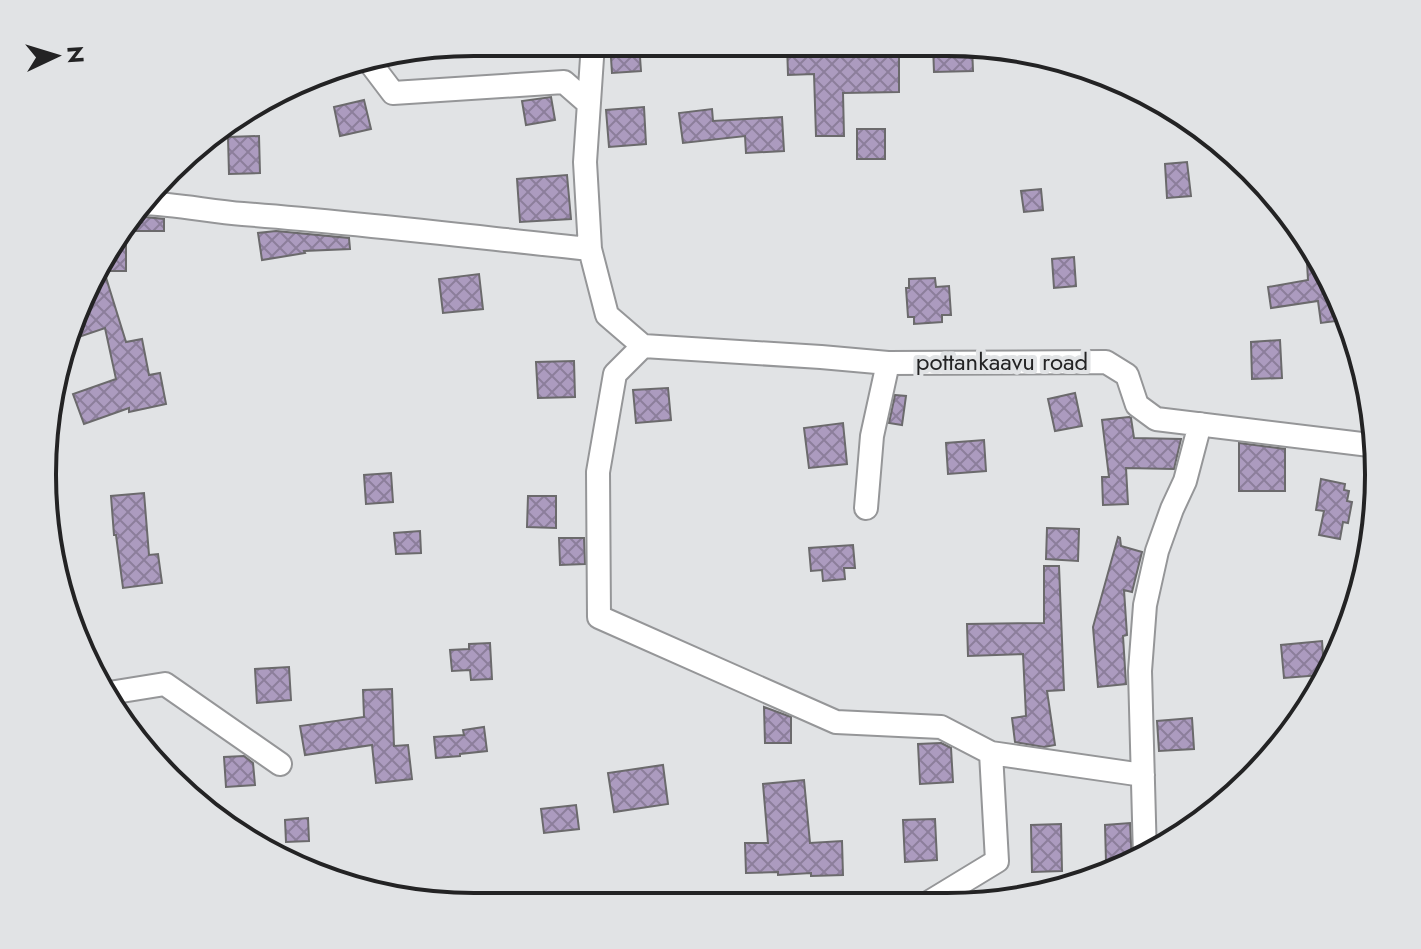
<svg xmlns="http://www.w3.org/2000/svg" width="1421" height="949" font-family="Jost,sans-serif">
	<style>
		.building { fill: url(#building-cross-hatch); stroke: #6b6a6c; stroke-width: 2 }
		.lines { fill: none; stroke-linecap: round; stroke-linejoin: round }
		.street-casing { stroke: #959698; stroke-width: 26 }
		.street { stroke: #fff; stroke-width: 22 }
		.labels { text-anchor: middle; stroke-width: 8; stroke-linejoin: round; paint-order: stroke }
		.street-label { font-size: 24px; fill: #232324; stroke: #e1e3e5 }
		.rim { fill: none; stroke: #232324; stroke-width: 4 }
	</style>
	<defs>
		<pattern id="building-cross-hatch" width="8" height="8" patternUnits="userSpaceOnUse" patternTransform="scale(2)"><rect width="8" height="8" fill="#ac9bbf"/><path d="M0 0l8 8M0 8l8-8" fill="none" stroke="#8c7e9b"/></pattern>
	</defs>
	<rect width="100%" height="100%" fill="#e1e3e5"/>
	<path class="building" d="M610 43H639L641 71 612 73Z
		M787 44 899 45V92L843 93 844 136H816L814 74 788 75Z
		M933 45 972 46 973 71 934 72Z
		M551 97 555 120 526 125 522 101Z
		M364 100 371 129 340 136 334 107Z
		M644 107 646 144 609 147 606 110Z
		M712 109 713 121 782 117 784 151 746 153 745 136 683 143 679 113Z
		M857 129H885V159H857Z
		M259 136 260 173 229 174 228 137Z
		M1187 162 1191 196 1167 198 1165 164Z
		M567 175 571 219 520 222 517 179Z
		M1041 189 1043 210 1024 212 1021 191Z
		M135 216 164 219V231H135Z
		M126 221V271H104L126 342 142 339 149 375 160 373 166 404 129 412V408L84 424 73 394 116 379 105 328 67 341 75 309Z
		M276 231 349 238 350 249 304 251 305 253 262 260 258 233Z
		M1306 246 1335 284 1344 320 1321 323 1318 301 1271 308 1268 287 1308 280Z
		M1074 257 1076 286 1054 288 1052 259Z
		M479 274 483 309 443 313 439 279Z
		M935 278 936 287 949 286 951 315H942V322L914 324V317H908L906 288H909V279Z
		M1280 340 1282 378 1252 379 1251 342Z
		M574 361 575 397 538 398 536 362Z
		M668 388 671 420 636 423 633 390Z
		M1075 393 1082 426 1055 431 1048 399Z
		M895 395 906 396 902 425 889 423Z
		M1129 417 1131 418 1134 438 1181 439 1174 469 1126 468 1128 504 1103 505 1102 477H1109L1102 420Z
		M843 423 847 464 809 468 804 428Z
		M984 440 986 471 948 474 946 443Z
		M1239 443 1285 449V491H1239Z
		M391 473 393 502 366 504 364 475Z
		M1321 479 1345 484 1344 490 1349 491 1347 501 1352 502 1348 523 1343 522 1340 539 1319 535 1324 511 1316 510Z
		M144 493 149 555 158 554 162 583 123 588 116 535H114L111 496Z
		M528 496H556V528L527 527Z
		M1047 528 1079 529 1078 561 1046 559Z
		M420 531 421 553 396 554 394 533Z
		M1118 537 1120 538 1121 546 1142 552 1132 592 1124 590 1127 635 1123 636 1126 684 1098 687 1093 627Z
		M559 538H584L585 564 560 565Z
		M853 545 855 568H844L845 579 823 581 822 570 811 571 809 548Z
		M1044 566H1059L1064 690 1047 691 1055 745 1044 747 1015 742 1012 718 1026 716 1023 654 968 656 967 624 1044 623Z
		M1322 641 1324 669 1321 675 1284 678 1281 645Z
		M490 643 492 679 471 680 470 670 452 671 450 650 469 649V644Z
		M289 667 291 700 257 703 255 669Z
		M392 689 394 746 408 745 412 779 376 783 372 745 305 755 300 726 364 717 363 690Z
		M764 707 791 717V743H765Z
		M1192 718 1194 749 1159 751 1157 721Z
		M484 727 487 751 460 754V756L436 758 434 737 464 735 463 730Z
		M941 743 951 748 953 782 920 784 918 744Z
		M244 756 253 763 255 785 226 787 224 757Z
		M663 765 668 804 614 812 608 773Z
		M804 780 810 843 842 841 843 875 811 876V873L778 875V872L746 873 745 843H768L763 784Z
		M576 805 579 829 544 833 541 809Z
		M308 818 309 841 286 842 285 820Z
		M935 819 937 860 905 862 903 820Z
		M1130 823 1132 861 1106 862 1105 825Z
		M1061 824 1062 871 1032 872 1031 825Z"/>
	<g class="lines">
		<g class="street-casing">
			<path id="street" d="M593 43 585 162 590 249 607 315 643 346 821 357 888 363 1106 362 1127 375 1137 405 1156 419 1378 446
				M368 60 393 93 564 82 588 103
				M140 203C175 204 208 211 243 214 359 223 475 237 590 249
				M643 346 615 374 598 472 599 617 836 722 941 727 991 753
				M866 508 872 436 888 363
				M103 694 165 684 280 764
				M1145 857 1140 671 1145 605 1157 551 1172 509 1185 481 1200 424
				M923 906 997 861 991 753 1143 775"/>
		</g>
		<use href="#street" class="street"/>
	</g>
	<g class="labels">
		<g class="street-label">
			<text x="1002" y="370">pottankaavu road</text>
		</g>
	</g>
	<path d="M0 0H1421V949H0ZM474 56H947A418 418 0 0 1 1365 474V475A418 418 0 0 1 947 893H474A418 418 0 0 1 56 475V474A418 418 0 0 1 474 56Z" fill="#e1e3e5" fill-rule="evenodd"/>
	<path class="rim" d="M474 56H947A418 418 0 0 1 1365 474V475A418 418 0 0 1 947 893H474A418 418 0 0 1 56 475V474A418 418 0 0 1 474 56Z"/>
	<g transform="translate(56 56) rotate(86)" stroke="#e1e3e5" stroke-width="6" paint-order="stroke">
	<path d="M0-6L14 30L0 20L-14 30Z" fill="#232324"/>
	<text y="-12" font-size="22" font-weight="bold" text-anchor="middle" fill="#232324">N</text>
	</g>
</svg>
